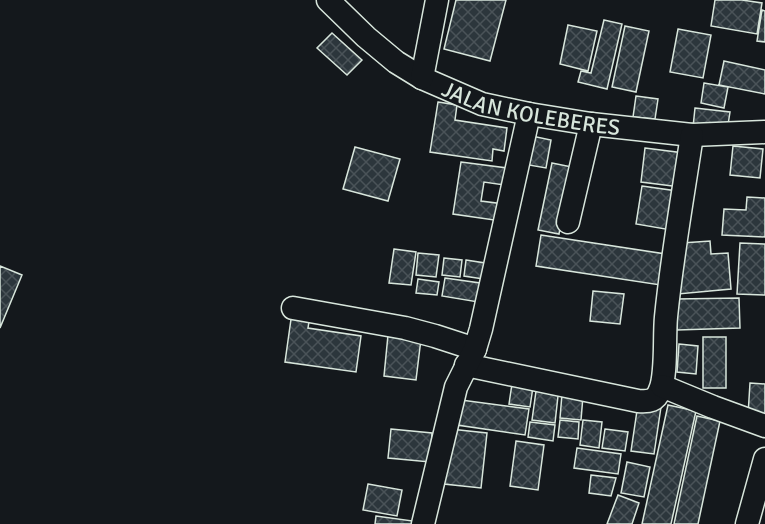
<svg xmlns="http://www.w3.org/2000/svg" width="765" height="524" font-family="Signika,sans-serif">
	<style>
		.building { fill: url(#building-cross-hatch); stroke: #d8e6dc; stroke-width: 1.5 }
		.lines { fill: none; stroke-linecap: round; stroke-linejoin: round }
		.street-casing { stroke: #d8e6dc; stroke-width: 25 }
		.street { stroke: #14181c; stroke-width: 22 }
		.labels { text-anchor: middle; stroke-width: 4.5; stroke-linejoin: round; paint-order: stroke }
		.street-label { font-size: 22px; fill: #d8e6dc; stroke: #14181c }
	</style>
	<defs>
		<pattern id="building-cross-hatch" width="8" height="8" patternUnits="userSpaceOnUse" patternTransform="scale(1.5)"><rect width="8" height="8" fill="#2c363c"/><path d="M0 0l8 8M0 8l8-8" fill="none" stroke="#4a5358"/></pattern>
	</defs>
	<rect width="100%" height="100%" fill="#14181c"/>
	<path class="building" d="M456 0H506L490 61 444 49Z
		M715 0H742L762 3 757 34 711 26Z
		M762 10 765 11V42L757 41Z
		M604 20 622 24 607 89 578 82 581 71 591 73Z
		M568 25 597 31 588 71 560 64Z
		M625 26 649 31 636 92 612 87Z
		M678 29 711 35 703 78 670 72Z
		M332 33 362 60 347 75 317 48Z
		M724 61 765 70V94L719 85Z
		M704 83 728 87 724 108 701 103Z
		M636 96 658 99 655 119 633 117Z
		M438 102 457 105 455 120 507 128 504 151 493 149 492 161 430 152Z
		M695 108 730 112 727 131 693 127Z
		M527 135 551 140 546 168 523 164Z
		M733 146 763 149 760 178 730 175Z
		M355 147 400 159 388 201 343 189Z
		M645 148 684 153 680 187 641 182Z
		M461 162 507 168 504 185 484 182 481 201 504 204 501 221 453 214Z
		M552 163 572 167 559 234 538 230Z
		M642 186 677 191 671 230 636 224Z
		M747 197 765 198V237L722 235 724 209 746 210Z
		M541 235 672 255 667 286 536 266Z
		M710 241 711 254 728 253 731 289 678 294 682 243Z
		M740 243 765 244V295L737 294Z
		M394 249 416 252 411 285 389 283Z
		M418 253 439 255 436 277 416 275Z
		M444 258 462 260 460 277 442 275Z
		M466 260 485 263 483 279 464 276Z
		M0 266 22 275 0 328Z
		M445 278 480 283 478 302 442 296Z
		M418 279 439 282 437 295 416 293Z
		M593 291 624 294 620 324 590 321Z
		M739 298 740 328 677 330 676 299Z
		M292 312 310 315 308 328 361 336 356 372 285 362Z
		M388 335 421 339 416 380 384 376Z
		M703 337H726V388H703Z
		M679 344 698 346 696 374 677 372Z
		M513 377 534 380 530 407 509 404Z
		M750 383 765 384V416L748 415Z
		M537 384 559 387 555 423 532 420Z
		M562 394 583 396 581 420 560 418Z
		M461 400 529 409 525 435 457 425Z
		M638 404 661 407 654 454 631 451Z
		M668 405 696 411 671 524H642Z
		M697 416 720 421 698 524H674Z
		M560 420 579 422 578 439 558 437Z
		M583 420 602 422 599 448 580 445Z
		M530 422 555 425 553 441 528 437Z
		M391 429 432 433 430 462 388 458Z
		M450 429 487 433 481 488 444 484Z
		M605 429 628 432 625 451 602 448Z
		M516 441 544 445 538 490 510 486Z
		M577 448 621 454 618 474 574 468Z
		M627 462 650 467 644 497 621 493Z
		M591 475 616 478 611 496 589 493Z
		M368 484 402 490 397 516 363 510Z
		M618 495 639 503 632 524H607Z
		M376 516 413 521 412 524H375Z"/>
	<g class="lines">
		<g class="street-casing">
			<g id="street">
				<path id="s1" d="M328 0 366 37 396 62 422 78 482 104 529 114 591 124 692 135 765 132"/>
				<path d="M422 78 437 0"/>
				<path d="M568 222 591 124"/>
				<path d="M293 308 405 328 435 336 475 349"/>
				<path d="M466 365 638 401C649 402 656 401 660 390 667 374 664 337 666 317 672 256 683 195 692 135"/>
				<path d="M662 386 713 407 765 426"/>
				<path d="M423 524 456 387 475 349 481 329 529 114"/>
				<path d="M747 524 765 459"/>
			</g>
		</g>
		<use href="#street" class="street"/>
	</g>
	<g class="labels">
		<g class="street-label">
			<text dy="8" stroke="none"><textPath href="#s1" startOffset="237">JALAN KOLEBERES</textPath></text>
		</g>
	</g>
</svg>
